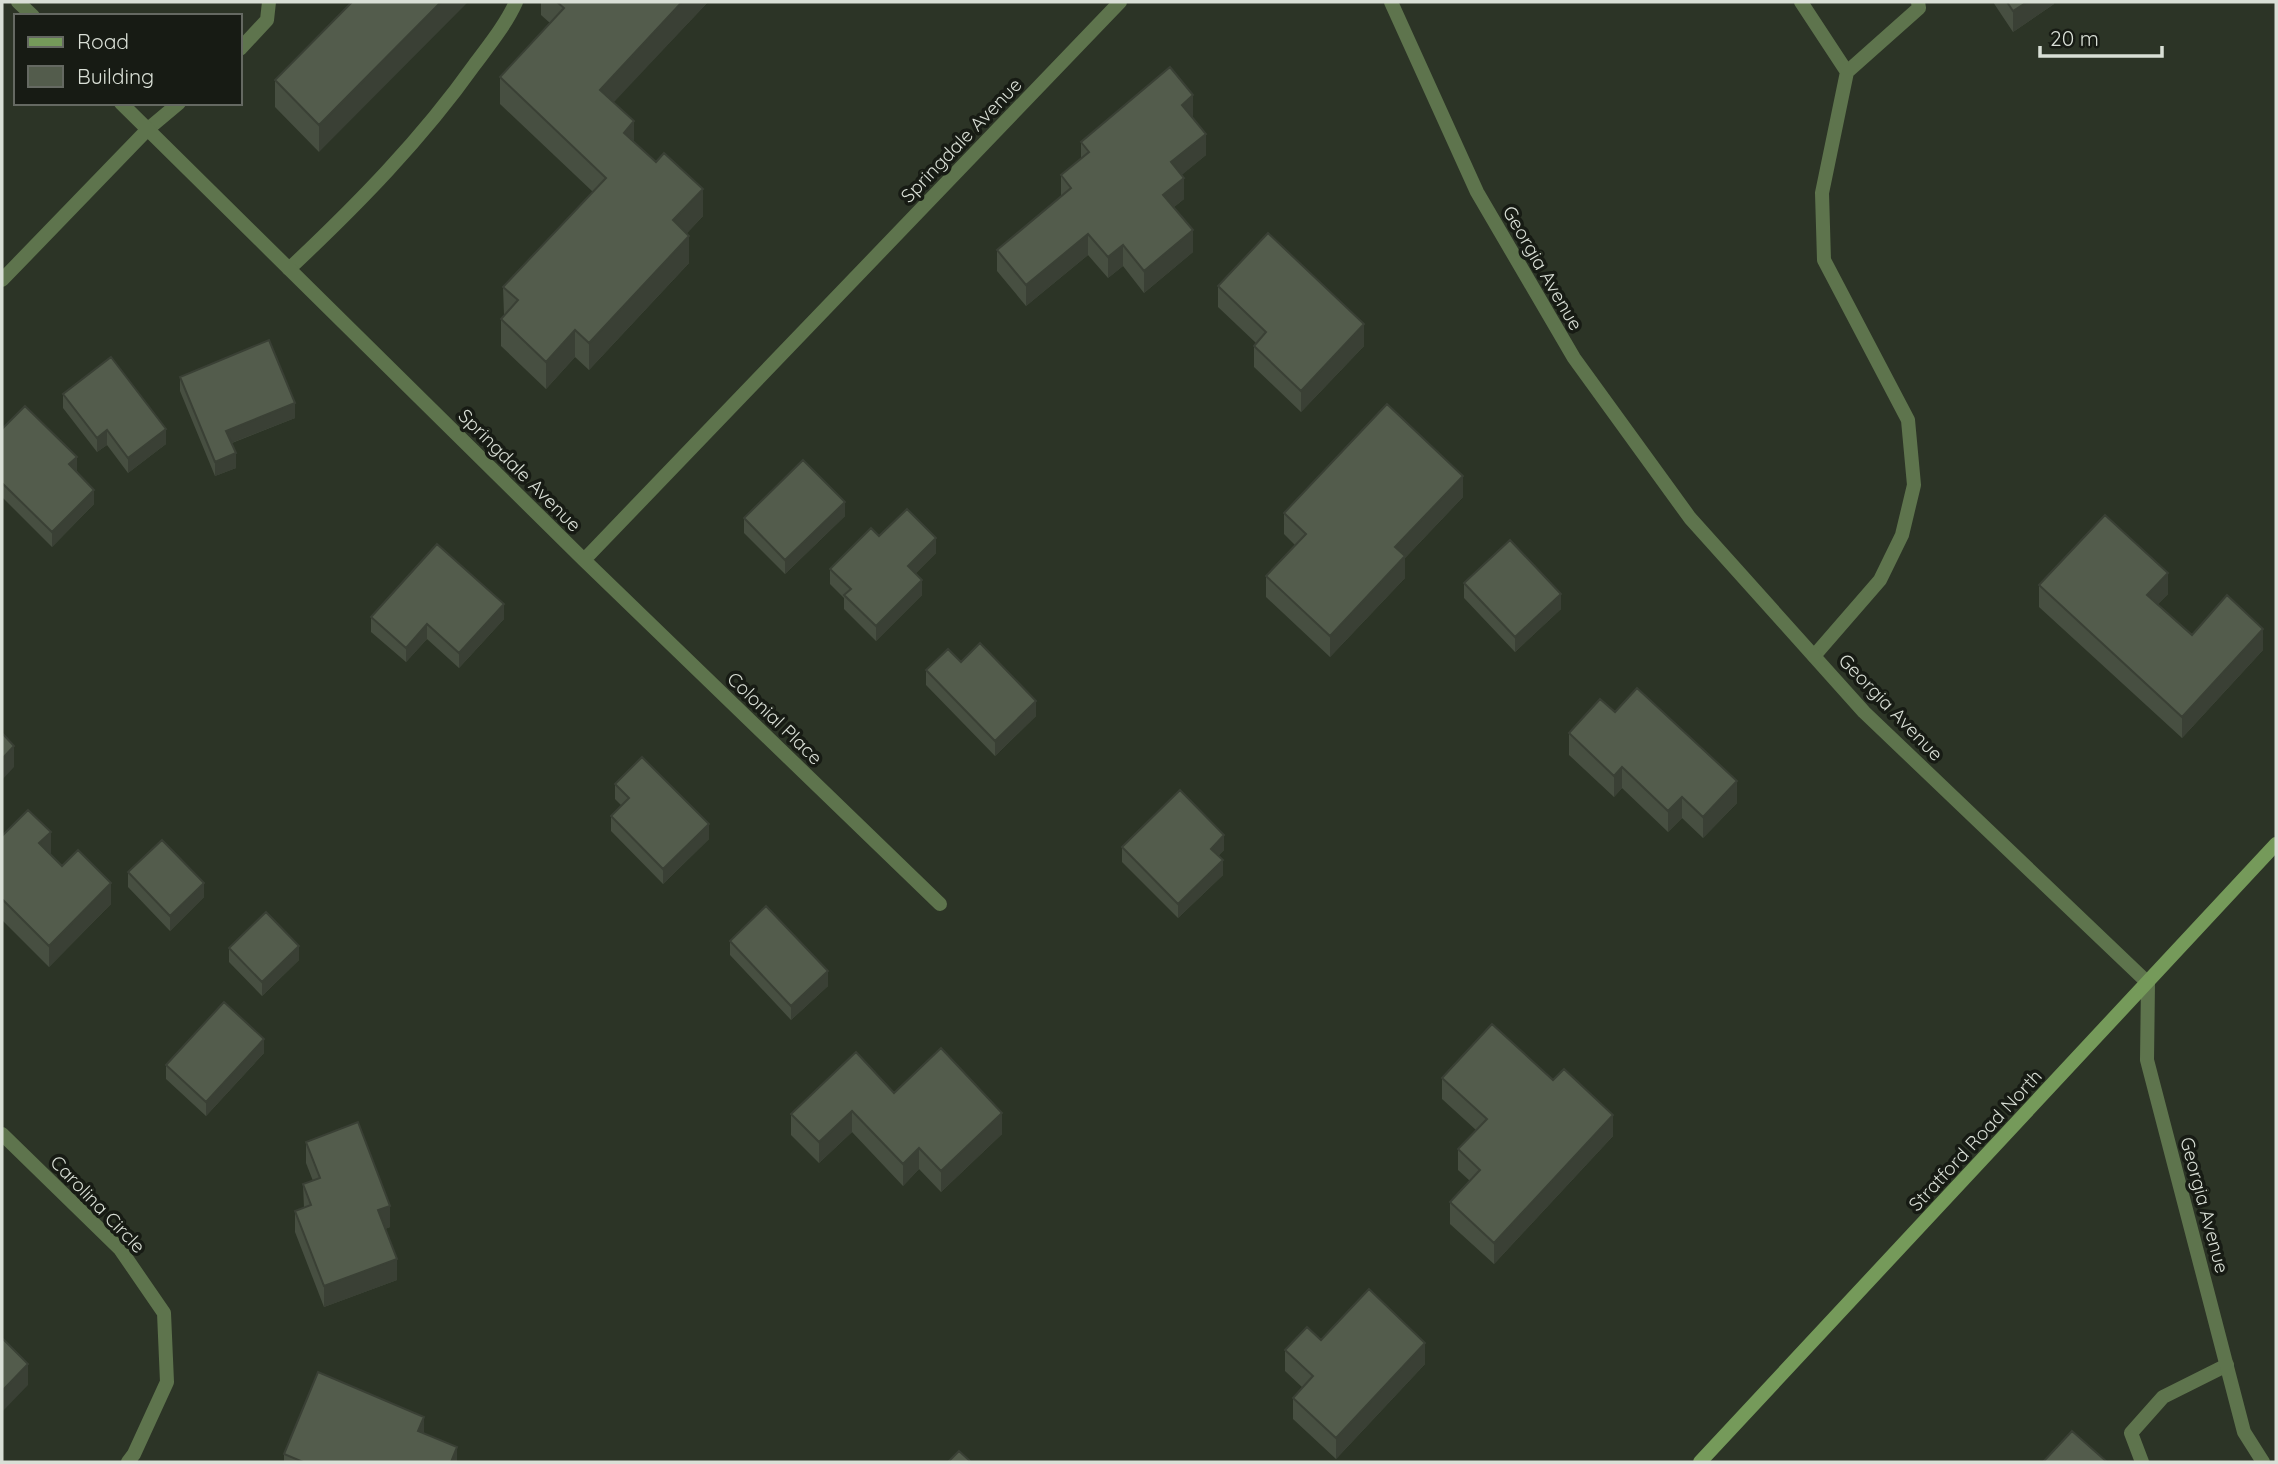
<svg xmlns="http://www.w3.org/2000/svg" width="2278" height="1464" font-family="Quicksand,sans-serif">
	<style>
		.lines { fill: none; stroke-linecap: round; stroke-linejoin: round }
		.service { stroke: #5e744d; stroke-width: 14 }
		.minor { stroke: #5e744d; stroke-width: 14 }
		.secondary { stroke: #759a5a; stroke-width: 14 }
		.wall { fill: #474f41 }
		.shaded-wall { fill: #3a4035 }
		.building { fill: #535c4c; stroke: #3a4035; stroke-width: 2 }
		.labels { text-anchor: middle; stroke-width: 7; stroke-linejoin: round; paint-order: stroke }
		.street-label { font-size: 19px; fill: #d9dfd6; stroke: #171b14 }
	</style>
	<rect width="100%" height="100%" fill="#2c3426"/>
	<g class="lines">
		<path class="service" d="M1801 2 1847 72 1822 193 1824 260 1908 420 1914 485 1902 535 1880 580 1814 656
			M240 49 267 20 269 2
			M1847 72 1919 8 1918 2
			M148 129 179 103
			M289 269C357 205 421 140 475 64 490 44 506 24 516 2
			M2142 1462 2131 1433 2163 1397 2227 1365"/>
		<path class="minor" d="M18 2 33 16
			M1391 2 1477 192 1574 358 1690 518 1864 712 2148 983 2147 1060 2244 1432 2263 1462
			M121 103 584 560 940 904
			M2 280 148 129
			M584 560 1120 2
			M2 1134 120 1249 164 1313 167 1382 134 1454 128 1462"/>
		<path class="secondary" d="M1700 1462 2276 844"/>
	</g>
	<path class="wall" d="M352 2 319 152 275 107V80Z
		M541 2H708L613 102 634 142 703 216 687 233 689 263 589 370 575 357 546 389 501 346V319L504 315 503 287 593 192 500 104V77L550 23 541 15Z
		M1993 2H2054V4L2013 32Z
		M1193 116 1192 117 1206 155 1181 175 1184 199 1174 207 1193 252 1144 293 1123 266 1108 278 1088 255 1026 306 997 271V250L1061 197V175L1081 159V142Z
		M1218 286 1364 346 1301 412 1254 367V346L1256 343 1218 307Z
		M180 377 295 418 232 443 236 468 215 476 180 391Z
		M63 394 166 444 128 473 107 445 97 452 63 408Z
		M2 429 77 471 94 504 52 547 2 497Z
		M1463 497 1405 558V578L1330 657 1266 597V576L1295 545 1284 534V513Z
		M845 516 785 574 744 533V518Z
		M879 536 936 553 915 574 922 595 876 641 844 609V598L830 584V569Z
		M1464 583 1561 609 1515 652 1464 598Z
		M2039 585 2168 594 2158 604 2192 635 2263 650 2182 738 2039 607Z
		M371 617 504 619 459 668 427 639 406 662 371 632Z
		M961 662 1036 716 995 756 926 685V670Z
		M1615 712 1737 803 1703 838 1682 818 1668 832 1622 788 1614 797 1569 755V733Z
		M615 784 709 839 663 884 611 831V816L622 806 615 799Z
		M2 836 51 853 50 854 62 866 111 904 49 967 2 920Z
		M1122 847 1224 850 1218 856 1223 875 1178 918 1122 862Z
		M128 872 204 897 170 931 128 887Z
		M730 941 828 986 791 1020 730 955Z
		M229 948 299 960 262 996 229 962Z
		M264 1053 206 1116 166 1079V1065Z
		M1442 1078 1613 1136 1494 1264 1450 1224V1202L1470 1181 1458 1170V1149L1476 1130 1442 1099Z
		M894 1093 1002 1134 941 1192 919 1169 903 1186 852 1132 819 1163 791 1135V1114Z
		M306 1142 390 1227 385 1229 397 1280 324 1307 295 1232V1211L304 1208 303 1184 313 1181 306 1163Z
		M1321 1340 1425 1364 1336 1459 1293 1419V1398L1303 1388 1285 1371V1350Z
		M424 1433 457 1462H284V1454Z"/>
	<path class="shaded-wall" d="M441 2H468L319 152V125Z
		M682 2H708L600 117V90Z
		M2027 2H2054V4L2013 32V11Z
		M1193 95V116L1182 127V105Z
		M634 121V149L624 133Z
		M1206 134V155L1171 184V162Z
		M1184 178V199L1163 216V195Z
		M703 189V216L673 248V220Z
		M1193 230V252L1144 293V271Z
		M1088 234V255L1026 306V285Z
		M689 236V263L589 370V343Z
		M1123 245V266L1108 278V257Z
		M1364 324V346L1301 412V391Z
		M575 330V357L546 389V362Z
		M295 403V418L226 445V431Z
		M166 429V444L128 473V458Z
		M107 430V445L97 452V438Z
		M236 453V468L215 476V462Z
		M77 457V471L69 479V464Z
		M1463 476V497L1405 558V578L1330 657V636L1395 547Z
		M94 490V504L52 547V532Z
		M845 502V516L785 574V560Z
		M936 538V553L908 581V566Z
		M2168 573V594L2147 616V595Z
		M922 580V595L876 641V626Z
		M1561 594V609L1515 652V637Z
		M504 604V619L459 668V653Z
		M427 624V639L406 662V648Z
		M2263 629V650L2182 738V717Z
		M1036 701V716L995 756V741Z
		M14 746V767L2 780V759Z
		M1622 767V788L1614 797V776Z
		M1737 781V803L1703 838V817Z
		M1682 797V818L1668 832V811Z
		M709 824V839L663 884V869Z
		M51 832V853L39 865V843Z
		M1224 835V850L1211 863V849Z
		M1223 860V875L1178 918V904Z
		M111 883V904L49 967V946Z
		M204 883V897L170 931V916Z
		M299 946V960L262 996V982Z
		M828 971V986L791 1020V1006Z
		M264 1039V1053L206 1116V1102Z
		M852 1111V1132L819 1163V1142Z
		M1002 1113V1134L941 1192V1171Z
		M1613 1115V1136L1494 1264V1243Z
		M919 1148V1169L903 1186V1164Z
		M390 1206V1227L378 1232V1210Z
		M397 1259V1280L324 1307V1286Z
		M1425 1343V1364L1336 1459V1438Z
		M28 1364V1385L2 1412V1391Z
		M424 1417V1438L418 1431Z
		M457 1447V1462H451Z"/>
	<path class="building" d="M352 2H441L319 125 275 80Z
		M557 2H682L600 90 634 121 624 133 656 162 664 153 703 189 673 220 689 236 589 343 575 330 546 362 501 319 518 300 503 287 606 178 500 77 564 8Z
		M2007 2H2027L2013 11Z
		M1170 67 1193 95 1182 105 1206 134 1171 162 1184 178 1163 195 1193 230 1144 271 1123 245 1108 257 1088 234 1026 285 997 250 1071 188 1061 175 1089 152 1081 142Z
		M1268 233 1364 324 1301 391 1254 346 1266 332 1218 286Z
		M269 340 295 403 226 431 236 453 215 462 180 377Z
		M111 357 166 429 128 458 107 430 97 438 63 394Z
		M1387 404 1463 476 1395 547 1405 556 1330 636 1266 576 1306 534 1284 513Z
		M25 406 77 457 69 464 94 490 52 532 2 483V429Z
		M803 460 845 502 785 560 744 518Z
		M907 509 936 538 908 566 922 580 876 626 844 595 851 589 830 569 871 528 879 536Z
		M2105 515 2168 573 2147 595 2192 635 2227 595 2263 629 2182 717 2039 585Z
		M1510 540 1561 594 1515 637 1464 583Z
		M437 544 504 604 459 653 427 624 406 648 371 617Z
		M980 643 1036 701 995 741 926 670 948 649 961 662Z
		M1637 688 1737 781 1703 817 1682 797 1668 811 1622 767 1614 776 1569 733 1600 699 1615 712Z
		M2 733 14 746 2 759Z
		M642 757 709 824 663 869 611 816 629 798 615 784Z
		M1180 790 1224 835 1211 849 1223 860 1178 904 1122 847Z
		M28 810 51 832 39 843 62 866 78 850 111 883 49 946 2 899V836Z
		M162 840 204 883 170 916 128 872Z
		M766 906 828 971 791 1006 730 941Z
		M266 912 299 946 262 982 229 948Z
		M224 1002 264 1039 206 1102 166 1065Z
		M1492 1024 1553 1080 1564 1069 1613 1115 1494 1243 1450 1202 1480 1170 1458 1149 1487 1119 1442 1078Z
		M941 1048 1002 1113 941 1171 919 1148 903 1164 852 1111 819 1142 791 1114 856 1052 894 1093Z
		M358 1122 390 1206 378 1210 397 1259 324 1286 295 1211 311 1205 303 1184 320 1178 306 1142Z
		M1369 1289 1425 1343 1336 1438 1293 1398 1313 1376 1285 1350 1307 1327 1321 1340Z
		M2 1338 28 1364 2 1391Z
		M318 1372 424 1417 418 1431 457 1447 451 1462H303L284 1454Z
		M2072 1431 2107 1462H2043Z
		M959 1451 971 1462H948Z"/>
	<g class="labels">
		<g class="street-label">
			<text transform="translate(961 140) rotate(-46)" y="7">Springdale Avenue</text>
			<text transform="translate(1543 268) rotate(60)" y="7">Georgia Avenue</text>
			<text transform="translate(520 470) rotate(45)" y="7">Springdale Avenue</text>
			<text transform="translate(1891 707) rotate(46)" y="7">Georgia Avenue</text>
			<text transform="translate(775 718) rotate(44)" y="7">Colonial Place</text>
			<text transform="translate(1975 1140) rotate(-47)" y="7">Stratford Road North</text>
			<text transform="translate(98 1204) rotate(46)" y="7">Carolina Circle</text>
			<text transform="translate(2205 1205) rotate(75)" y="7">Georgia Avenue</text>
		</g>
	</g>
	<rect width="2278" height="1464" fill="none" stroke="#d9dfd6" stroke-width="7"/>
	<rect x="14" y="14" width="228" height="91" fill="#171b14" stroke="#656962" stroke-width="2"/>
	<rect x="28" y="37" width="35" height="10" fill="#759a5a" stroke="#656962" stroke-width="2"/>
	<text x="77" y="49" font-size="21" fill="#d9dfd6">Road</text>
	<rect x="28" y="66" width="35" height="21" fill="#535c4c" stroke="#656962" stroke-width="2"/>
	<text x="77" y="84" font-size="21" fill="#d9dfd6">Building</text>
	<path d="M2040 46v10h122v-10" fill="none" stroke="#d9dfd6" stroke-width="3.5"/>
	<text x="2050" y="46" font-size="21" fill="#d9dfd6" stroke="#171b14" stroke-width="5" paint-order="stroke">20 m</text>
</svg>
